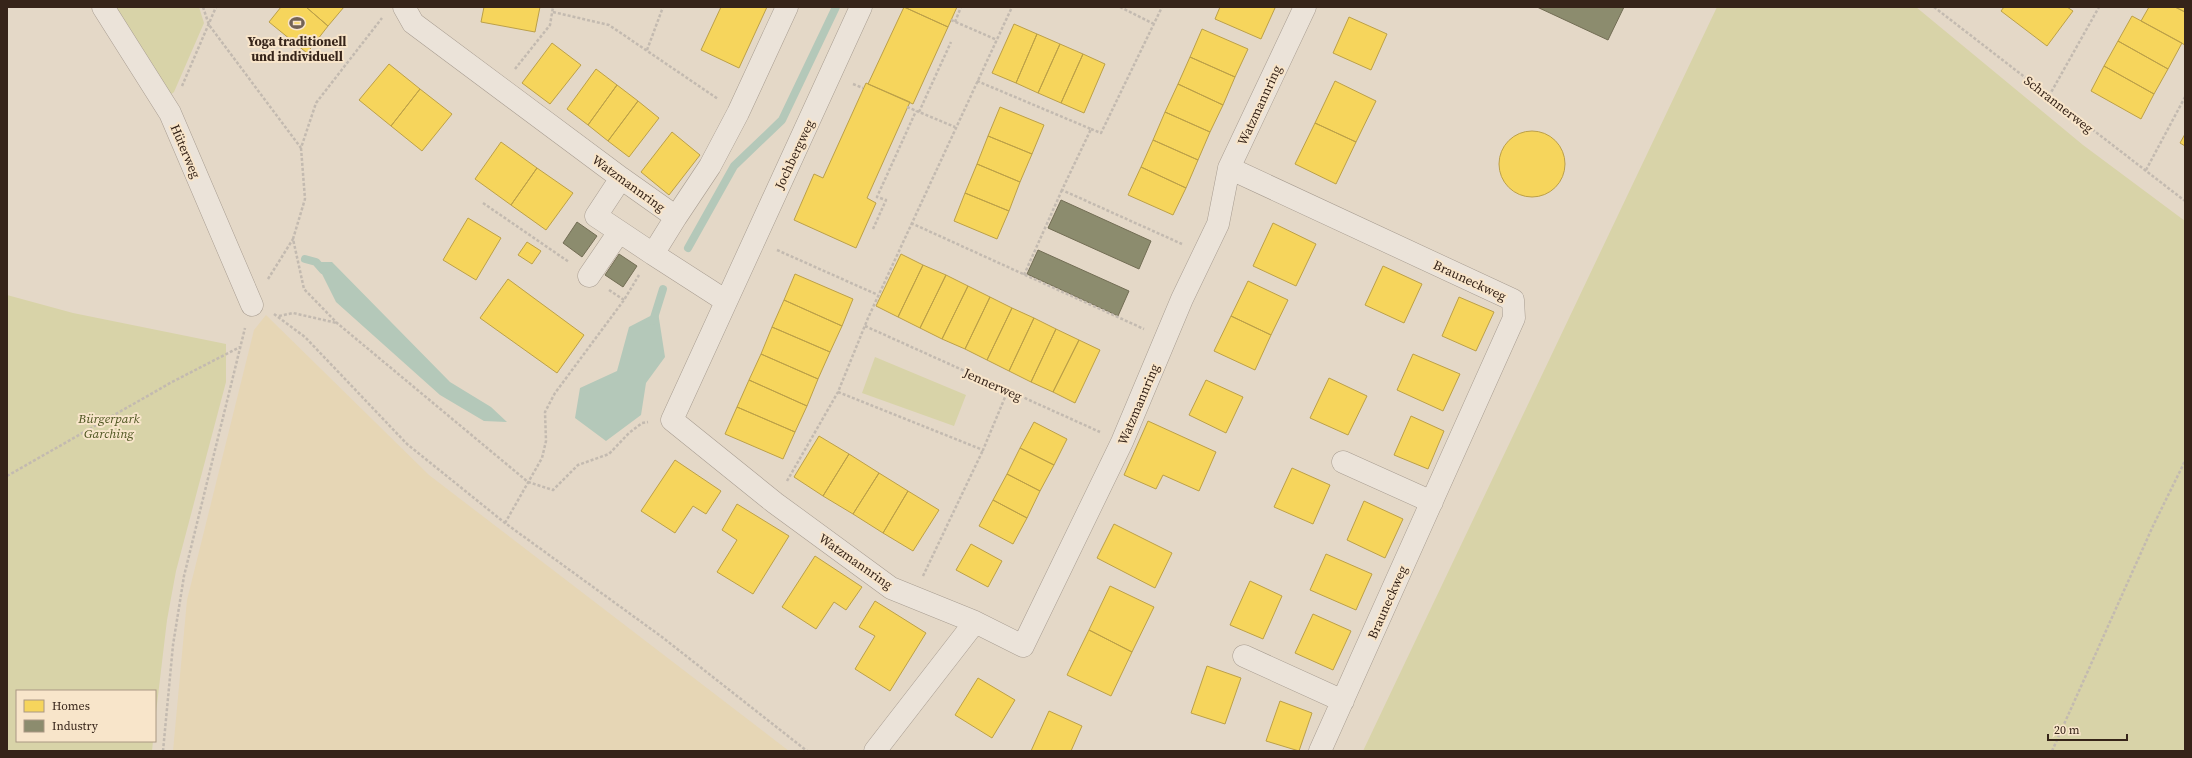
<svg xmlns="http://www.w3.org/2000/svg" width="2192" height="758" font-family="'Source Serif 4',serif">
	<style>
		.farmland { fill: #e6d6b5 }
		.green { fill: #d8d3a8 }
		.water { fill: #b4c8b9 }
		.homes { fill: #f6d55c; stroke: #bca048 }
		.industry { fill: #8c8c6e; stroke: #726d54 }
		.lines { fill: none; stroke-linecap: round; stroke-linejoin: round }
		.stream { stroke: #b4c8b9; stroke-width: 8 }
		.minor-casing { stroke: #a89d91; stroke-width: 23 }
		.path { stroke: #c3bab0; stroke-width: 2.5; stroke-dasharray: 3 2; stroke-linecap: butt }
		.minor { stroke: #ebe3d9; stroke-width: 22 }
		.labels { text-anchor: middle; stroke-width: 4; stroke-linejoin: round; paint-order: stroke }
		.poi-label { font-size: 13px; font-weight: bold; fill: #362419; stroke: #f8e5ca }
		.street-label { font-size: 13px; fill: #362419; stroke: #f8e5ca }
		.park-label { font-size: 13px; font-style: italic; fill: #4d541f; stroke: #f8e5ca }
	</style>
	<rect width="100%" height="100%" fill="#e4d8c7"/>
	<path class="farmland" d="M266 315 429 475 789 751H173L187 600 254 330Z"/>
	<path class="green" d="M113 7H199L204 23 174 92 170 95Z
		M1717 7H1916L2083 145 2185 221V751H1363Z
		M7 295 73 313 226 344V382L176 571 167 620 155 721V691H17V741H153L152 751H7Z
		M875 357 966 395 954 426 862 393Z"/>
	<path class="water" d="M316 262H332L450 382 491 407 507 422 484 421 440 395 336 302Z
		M658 312 665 357 646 383 641 415 606 441 575 418 580 388 617 371 629 327Z"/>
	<path class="homes" d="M281 7H306L328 26 307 53 269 22Z
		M306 7H344L328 26Z
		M484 7H540L535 32 481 22Z
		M721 7H767L739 68 701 50Z
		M904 7H957L948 27Z
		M904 7 948 27 913 104 868 84Z
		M1220 7H1273L1275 8 1261 39 1215 19Z
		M2004 7H2067L2073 11 2047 46 2001 11Z
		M2149 7H2175L2185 12V45L2141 21Z
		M2175 7H2185V12Z
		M2132 16 2182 43 2168 69 2118 41Z
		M1349 17 1387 34 1371 70 1333 53Z
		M1014 24 1037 34 1016 83 992 73Z
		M1202 29 1248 49 1235 77 1190 57Z
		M1037 34 1060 44 1038 93 1016 83Z
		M2118 41 2168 69 2154 94 2104 66Z
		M552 43 581 65 550 104 522 83Z
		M1060 44 1083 54 1061 103 1038 93Z
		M1083 54 1105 64 1084 113 1061 103Z
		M1190 57 1235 77 1223 105 1178 84Z
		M389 64 420 89 391 126 359 100Z
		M2104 66 2154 94 2141 119 2091 91Z
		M596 69 617 85 588 125 567 109Z
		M1335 81 1376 101 1356 142 1315 123Z
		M866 83 910 102 867 198 876 203 856 248 794 220 814 174 823 178Z
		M1178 84 1223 105 1210 132 1165 112Z
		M617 85 638 101 608 141 588 125Z
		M420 89 452 114 422 151 391 126Z
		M638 101 659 118 629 157 608 141Z
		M1000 107 1044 125 1032 154 988 136Z
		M1165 112 1210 132 1198 160 1153 140Z
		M1315 123 1356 142 1336 184 1295 164Z
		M1499 164a33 33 0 1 1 66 0a33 33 0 1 1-66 0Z
		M672 132 700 155 669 195 641 172Z
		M2185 134V146L2180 143Z
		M988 136 1032 154 1020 182 977 164Z
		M1153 140 1198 160 1186 188 1141 167Z
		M501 142 537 168 511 205 475 179Z
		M977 164 1020 182 1009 211 965 193Z
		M1141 167 1186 188 1173 215 1128 195Z
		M537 168 573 193 546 230 511 205Z
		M965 193 1009 211 997 239 954 221Z
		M468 218 501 238 476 280 443 260Z
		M1273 223 1316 244 1296 286 1253 266Z
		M527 242 541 251 532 264 518 255Z
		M901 254 923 265 898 317 876 306Z
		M923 265 946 275 920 328 898 317Z
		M1383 266 1422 284 1404 323 1365 305Z
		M795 274 853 299 842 326 784 300Z
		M946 275 968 286 942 339 920 328Z
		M508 279 584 335 557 373 480 318Z
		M1248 281 1288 300 1271 335 1231 316Z
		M968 286 990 297 965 349 942 339Z
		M990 297 1012 308 987 360 965 349Z
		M1459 297 1494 312 1476 351 1442 336Z
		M784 300 842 326 830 352 772 327Z
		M1012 308 1034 318 1009 371 987 360Z
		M1231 316 1271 335 1255 370 1214 351Z
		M1034 318 1056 329 1031 382 1009 371Z
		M772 327 830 352 818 379 761 354Z
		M1056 329 1079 340 1053 392 1031 382Z
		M1079 340 1100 350 1075 403 1053 392Z
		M761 354 818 379 807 406 749 380Z
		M1413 354 1460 374 1443 411 1397 390Z
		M1329 378 1367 396 1348 435 1310 418Z
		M749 380 807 406 795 432 737 407Z
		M1206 380 1243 397 1226 433 1189 415Z
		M737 407 795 432 783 459 725 434Z
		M1411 416 1444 431 1428 469 1394 455Z
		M1148 421 1216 452 1199 491 1163 475 1156 489 1124 475Z
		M1034 422 1067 439 1054 465 1020 448Z
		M819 436 849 454 823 496 794 477Z
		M1020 448 1054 465 1040 491 1007 474Z
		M849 454 879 473 853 514 823 496Z
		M675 460 721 491 706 514 693 506 675 533 641 511Z
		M1292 468 1330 485 1313 524 1274 507Z
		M879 473 908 491 883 533 853 514Z
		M1007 474 1040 491 1027 518 993 500Z
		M908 491 939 510 913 551 883 533Z
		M993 500 1027 518 1013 544 979 526Z
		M1364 501 1403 519 1385 558 1347 540Z
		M737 504 789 536 753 594 717 572 737 540 722 530Z
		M1114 524 1172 553 1155 588 1097 558Z
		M971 544 1002 561 988 587 956 570Z
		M1326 554 1372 574 1356 610 1310 590Z
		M815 556 862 587 846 610 834 602 816 629 782 607Z
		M1250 581 1282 596 1263 639 1230 625Z
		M1110 586 1154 607 1132 652 1089 630Z
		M875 601 926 633 890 691 855 669 875 636 859 627Z
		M1313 614 1351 631 1333 670 1295 653Z
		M1089 630 1132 652 1111 696 1067 675Z
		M1207 666 1241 678 1225 724 1191 713Z
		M978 678 1015 700 992 738 955 715Z
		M1280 701 1312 713 1299 751 1266 741Z
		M1049 711 1082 726 1071 751H1031Z"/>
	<path class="industry" d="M1537 7H1624L1608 40Z
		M1061 200 1151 241 1139 269 1048 228Z
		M577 222 597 236 582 257 563 243Z
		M1038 250 1129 291 1118 316 1027 274Z
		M619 254 637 266 623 287 605 275Z"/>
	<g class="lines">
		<path class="stream" d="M688 248 734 166 782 120 836 7
			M305 259 316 262 323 270
			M653 321 663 289"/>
		<g class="minor-casing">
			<path id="minor" d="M103 7 170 113 252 305
				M404 7 413 23 621 178 676 217 653 254 726 301
				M861 7 672 420 775 503 891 588 975 622 1023 646 1122 442 1182 299 1218 224 1229 168 1305 7
				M1229 168 1513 300 1514 318 1320 751
				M621 178 596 216 653 254
				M676 217 710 166 738 113 787 7
				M589 276 619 232
				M1343 462 1432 502
				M1244 656 1343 701
				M875 751 975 622"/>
		</g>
		<path class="path" d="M203 7 209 25 301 148 316 103 382 18
			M1120 7 1154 24
			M1934 7 2185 201
			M553 12 609 25 718 99
			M951 20 997 40
			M955 22 961 7
			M647 50 663 7
			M515 69 550 25 553 7
			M977 81 1091 129 1062 190 1182 244
			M853 84 863 88
			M182 86 216 7
			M2049 96 2099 7
			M907 107 955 127
			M919 112 951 42
			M1091 129 1101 133 1162 7
			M301 148 305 199 293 239 304 289 337 323 528 482 553 490 578 465 609 454 629 433 642 423 648 422
			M2146 170 2185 97
			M483 203 569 262
			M911 223 1144 329
			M873 229 886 200 877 197 916 111
			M777 250 878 295
			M1024 275 1062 190
			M268 279 293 239
			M609 290 624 300
			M274 314 305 337 407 444 505 523 662 637 807 751
			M279 316 293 313 337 323
			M865 326 1100 432
			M838 392 983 450 1008 390
			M7 476 172 382 240 347
			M787 481 838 392 868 318 1012 7
			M505 523 542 458 546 441 545 412 555 393 624 300 639 275
			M923 576 983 450
			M163 751 173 645 184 576 245 328
			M2052 751 2153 526 2185 461"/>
		<use href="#minor" class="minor"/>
	</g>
	<defs>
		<g id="stadium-bare" transform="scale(1.2)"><path d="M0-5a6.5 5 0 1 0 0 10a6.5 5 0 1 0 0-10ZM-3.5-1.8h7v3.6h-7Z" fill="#736356" stroke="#f8e5ca" stroke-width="2.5" paint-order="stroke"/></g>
	</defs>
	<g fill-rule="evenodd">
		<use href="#stadium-bare" x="297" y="23"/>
	</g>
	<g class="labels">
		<g class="poi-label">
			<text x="297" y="46">Yoga traditionell<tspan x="297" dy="15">und individuell</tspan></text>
		</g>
		<g class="street-label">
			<text transform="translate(2059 104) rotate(38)" y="5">Schrannerweg</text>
			<text transform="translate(1259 105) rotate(-65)" y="5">Watzmannring</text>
			<text transform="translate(186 151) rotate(67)" y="5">Hüterweg</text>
			<text transform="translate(794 154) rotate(-65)" y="5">Jochbergweg</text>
			<text transform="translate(629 183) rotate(36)" y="5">Watzmannring</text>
			<text transform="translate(1470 280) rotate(25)" y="5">Brauneckweg</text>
			<text transform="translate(993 384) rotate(24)" y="5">Jennerweg</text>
			<text transform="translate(1138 404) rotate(-67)" y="5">Watzmannring</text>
			<text transform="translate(856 561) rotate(35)" y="5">Watzmannring</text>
			<text transform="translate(1387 602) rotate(-66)" y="5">Brauneckweg</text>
		</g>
		<g class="park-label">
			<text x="109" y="423">Bürgerpark<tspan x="109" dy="15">Garching</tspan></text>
		</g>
	</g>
	<rect width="2192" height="758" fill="none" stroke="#362419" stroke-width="16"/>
	<rect x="16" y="690" width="140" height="52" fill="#f8e5ca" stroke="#aa9883"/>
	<rect x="24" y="700" width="20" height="12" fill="#f6d55c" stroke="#aa9883"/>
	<text x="52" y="710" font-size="12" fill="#362419">Homes</text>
	<rect x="24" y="720" width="20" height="12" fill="#8c8c6e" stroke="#aa9883"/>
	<text x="52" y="730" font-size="12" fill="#362419">Industry</text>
	<path d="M2048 734v6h79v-6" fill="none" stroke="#362419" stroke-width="2"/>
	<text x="2054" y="734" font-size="12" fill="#362419" stroke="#f8e5ca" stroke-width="3" paint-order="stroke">20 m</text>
</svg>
